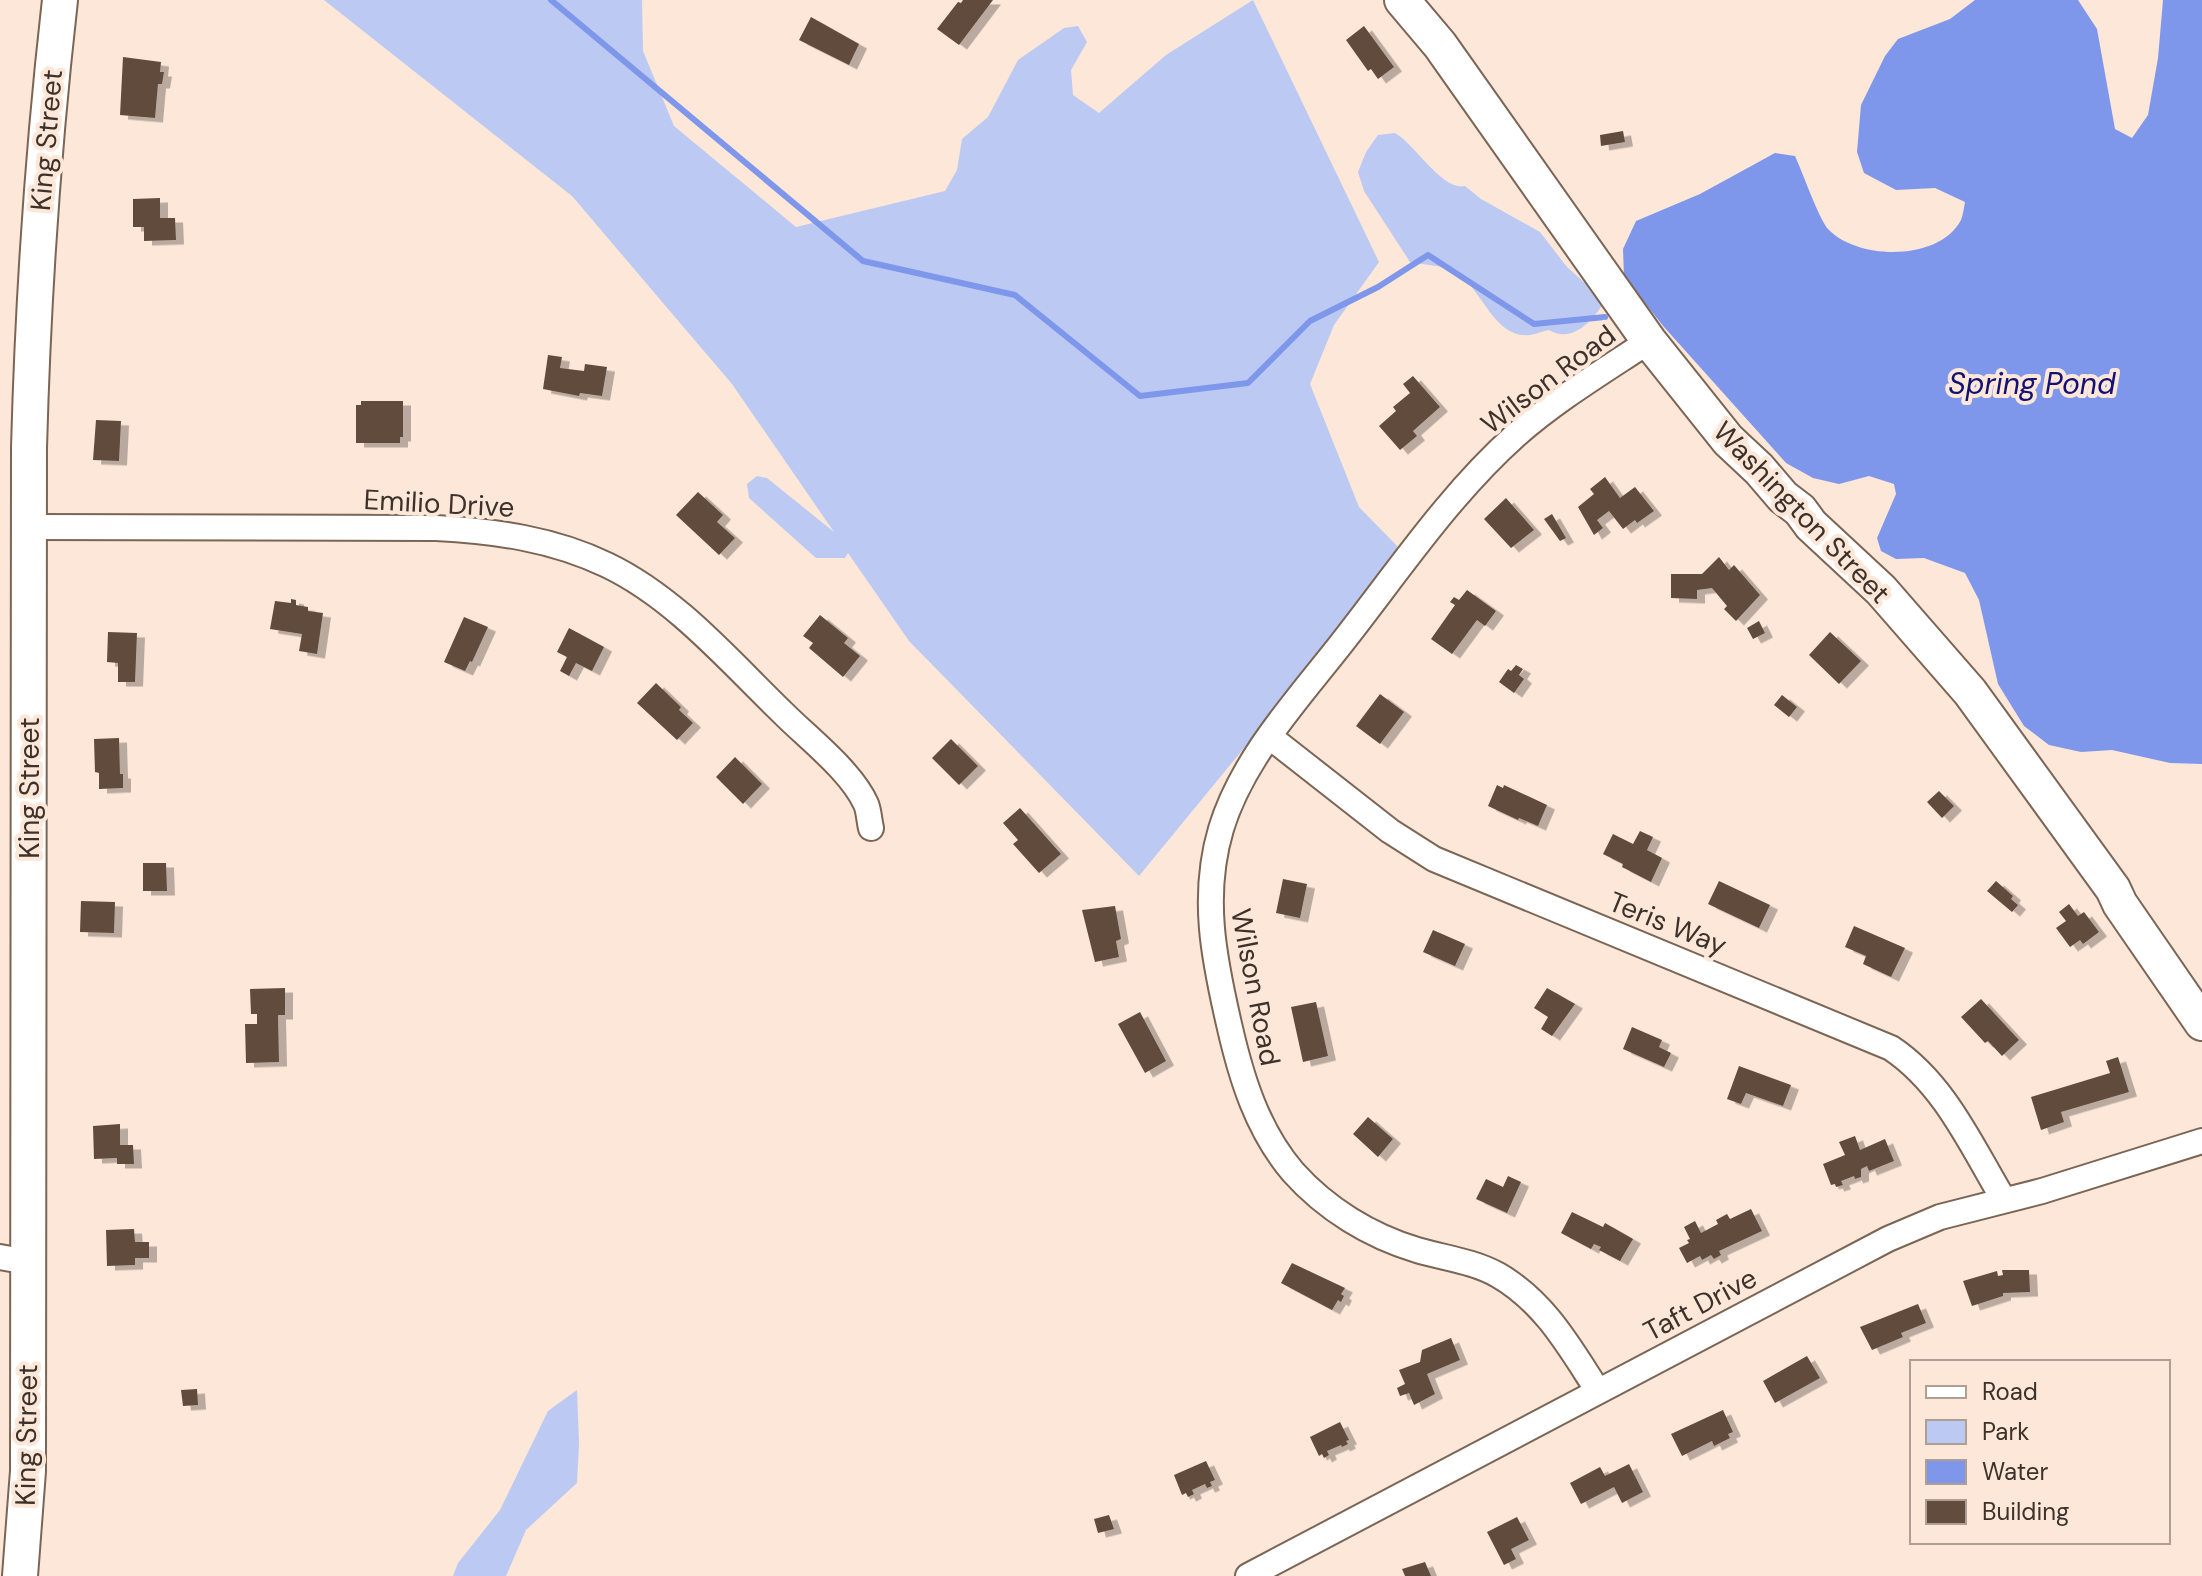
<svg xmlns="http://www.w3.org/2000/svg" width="2202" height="1576" font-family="'DM Sans',sans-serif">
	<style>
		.green { fill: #bccaf3 }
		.water { fill: #7e97eb }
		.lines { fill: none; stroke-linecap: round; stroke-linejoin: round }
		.stream { stroke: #7e97eb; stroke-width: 6 }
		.building { fill: #614c3d; filter: url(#shadow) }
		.minor-casing { stroke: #7b6555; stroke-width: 28 }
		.secondary-casing { stroke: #7b6555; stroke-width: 38 }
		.minor { stroke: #fff; stroke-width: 24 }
		.secondary { stroke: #fff; stroke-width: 34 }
		.labels { text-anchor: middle; stroke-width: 8; stroke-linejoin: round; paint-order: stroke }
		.street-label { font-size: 28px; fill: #3c322b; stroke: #fce7d8 }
		.water-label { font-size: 30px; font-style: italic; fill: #131274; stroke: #fce7d8 }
	</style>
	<defs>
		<filter id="shadow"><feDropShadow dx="8" dy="4.5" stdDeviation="0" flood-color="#0004"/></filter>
	</defs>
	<rect width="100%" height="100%" fill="#fce7d8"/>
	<path class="green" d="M324 0H642L643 51 674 126 796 227 945 191 957 170 962 139 988 117 1018 60 1064 28 1078 26 1087 42 1071 70 1073 95 1099 113 1166 55 1253 0 1379 262 1334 325 1310 384 1359 507 1404 553 1139 876 909 641 848 553 845 558H816L749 498 747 484 757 476 767 478 834 532 732 384 572 196Z
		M1395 133C1416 145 1442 191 1465 186L1481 199 1540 232 1567 267 1605 301C1593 320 1573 344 1549 330 1543 331 1536 334 1530 335 1493 339 1482 286 1454 271 1442 265 1423 265 1410 262L1364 191 1358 172 1366 152 1378 135Z
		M577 1390 579 1444 577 1483 526 1530 506 1576H453L458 1563 500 1510 548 1411Z"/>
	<path class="water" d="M1975 0H2078L2097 29 2115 129 2132 138 2148 115 2158 58 2163 0H2202V764L2170 763 2112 750 2081 752 2049 745 2024 726 1998 684 1979 600 1965 573 1924 558 1896 559 1881 551 1877 538 1896 494 1894 484 1869 476 1839 484 1813 478 1786 463 1664 327 1624 277 1623 249 1636 221 1700 194 1775 153 1795 156C1802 171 1819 219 1828 229 1858 261 1940 261 1961 220 1963 215 1964 207 1965 202L1935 188 1896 190 1864 173 1857 152 1861 105 1885 56 1898 39 1950 19Z"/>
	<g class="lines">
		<path class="stream" d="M551 0 863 261 1015 295 1140 396 1248 383 1310 321 1378 287 1428 255 1534 324 1605 317"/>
	</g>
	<path class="building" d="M963 0H993L959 45 937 29 958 2 961 3Z
		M811 17 859 44 849 65 799 40Z
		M1364 26 1394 67 1378 79 1371 69 1368 71 1346 40Z
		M123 57 161 62 160 72H164L162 84H158L155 118 120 115Z
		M1623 131 1625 142 1601 146 1600 135Z
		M160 198V218H175L176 240 144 241V227H133V199Z
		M548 355 562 357 560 368 584 371 585 364 607 367 602 396 580 393 579 396 543 389Z
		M1413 376 1440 407 1413 431 1417 436 1400 450 1379 426 1396 411 1393 407 1410 393 1403 384Z
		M361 401H403V437H400V443H356V405H361Z
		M96 420 121 421 119 461 93 460Z
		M1605 477 1620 498 1635 487 1654 511 1637 523 1635 520 1623 529 1609 511 1597 520 1603 528 1594 535 1578 507 1594 494 1590 489Z
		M698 492 723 515 717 522 735 538 719 555 676 515Z
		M1506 498 1534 530 1511 548 1484 519Z
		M1552 514 1566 538 1560 541 1544 519Z
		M1719 557 1729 570 1734 565 1760 595 1736 621 1724 609 1727 606 1712 588 1697 590V599L1671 598V574H1702Z
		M1467 590 1496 611 1485 626 1477 620 1452 654 1431 639 1455 605 1450 602 1454 597 1459 600Z
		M291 599 296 600V605L308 607V611L323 613 317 654 299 651 302 634 270 629 275 601 291 603Z
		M820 615 848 638 844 643 860 656 843 677 809 648 813 643 803 636Z
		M464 617 488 627 472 662 470 661 465 671 444 662Z
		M1759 621 1765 633 1753 639 1747 628Z
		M569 628 604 647 592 671 576 663 569 676 560 671 567 657 557 652Z
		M108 632 137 633 135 682H118V663L107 662Z
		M1830 632 1861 661 1839 684 1809 655Z
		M1516 665 1523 669 1519 675 1524 679 1514 693 1499 682 1508 669 1511 671Z
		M656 683 681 707 679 710 693 723 677 740 637 703Z
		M1380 694 1404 712 1380 744 1356 726Z
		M1782 695 1797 707 1789 717 1774 705Z
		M119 738 120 774H123V788L99 789V773L95 772 94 739Z
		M951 739 978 766 959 785 932 758Z
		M735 757 762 784 743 804 716 777Z
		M1497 785 1503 788 1504 785 1547 805 1538 826 1519 818 1518 820 1488 806Z
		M1939 791 1954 806 1942 818 1927 802Z
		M1020 808 1061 854 1039 873 1013 844 1018 840 1003 823Z
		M1640 831 1653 837 1647 850 1662 858 1651 882 1622 867 1623 864 1603 854 1613 834 1633 844Z
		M143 863H166L167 891H143Z
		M1283 879 1307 884 1300 918 1276 913Z
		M1719 881 1770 905 1759 928 1708 904Z
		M1996 881 2013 896 2011 899 2018 905 2012 912 1987 891Z
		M81 901 115 902 114 933 80 932Z
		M2069 904 2078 916 2084 912 2099 932 2083 944 2080 940 2070 947 2056 928 2066 921 2059 912Z
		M1115 906 1121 939 1116 941 1119 957 1095 962 1082 910Z
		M1854 926 1905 948 1891 977 1863 964 1866 956 1845 947Z
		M1433 930 1465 944 1455 966 1423 952Z
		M285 988V1015H278L279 1062 246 1063 245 1024H257V1014H251L250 989Z
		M1547 988 1575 1004 1552 1036 1541 1029 1548 1017 1534 1008Z
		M1981 999 2019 1040 2002 1056 1988 1041 1985 1043 1961 1017Z
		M1316 1002 1328 1056 1303 1062 1291 1007Z
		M1140 1012 1166 1061 1145 1073 1118 1024Z
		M1632 1027 1662 1040 1659 1047 1671 1053 1664 1067 1623 1049Z
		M2118 1057 2129 1092 2061 1112 2064 1122 2041 1130 2031 1097 2110 1073 2106 1061Z
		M1739 1066 1791 1085 1783 1106 1746 1093 1741 1104 1727 1099Z
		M1368 1117 1393 1139 1378 1157 1353 1134Z
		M120 1124V1145H133L134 1164H117V1158L94 1159 93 1126Z
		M1855 1136 1860 1150 1885 1139 1894 1161 1869 1171 1867 1166 1861 1169V1177L1855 1179 1854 1176 1841 1181 1843 1185 1836 1187 1835 1184 1831 1185 1823 1164 1845 1155 1839 1142Z
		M1508 1176 1521 1182 1507 1213 1476 1199 1486 1179 1503 1187Z
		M1751 1209 1762 1231 1719 1251 1721 1255 1714 1259 1711 1255 1702 1260 1700 1256 1687 1263 1679 1248 1689 1243 1687 1240 1690 1239 1684 1227 1695 1221 1701 1233 1718 1224 1716 1220 1727 1214 1730 1219Z
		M1572 1212 1603 1227 1605 1223 1633 1239 1620 1261 1599 1250 1601 1247 1594 1244 1591 1249 1561 1233Z
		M134 1229 135 1242H149V1258H135V1265L107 1266 106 1230Z
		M1292 1263 1345 1288 1341 1294 1344 1296 1341 1302 1338 1300 1332 1310 1281 1283Z
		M2002 1270H2029L2030 1292 2003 1293V1296L1972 1306 1963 1281 1997 1271 1998 1276 2003 1275Z
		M1918 1304 1926 1323 1901 1333 1903 1337 1872 1350 1860 1327Z
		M1451 1338 1460 1360 1427 1374 1435 1394 1414 1405 1409 1393 1400 1396 1397 1388 1405 1384 1399 1370 1420 1362 1422 1350Z
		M1807 1356 1820 1378 1775 1403 1763 1381Z
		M197 1389 198 1405 183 1406 181 1390Z
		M1723 1410 1733 1432 1728 1434 1730 1438 1714 1446 1712 1441 1682 1456 1671 1434Z
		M1340 1422 1349 1440 1346 1441 1348 1444 1342 1447 1341 1445 1327 1451 1329 1455 1324 1458 1322 1454 1319 1456 1310 1437Z
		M1206 1461 1215 1480 1210 1482 1212 1486 1207 1488 1205 1484 1192 1490 1194 1494 1188 1497 1186 1493 1182 1495 1174 1475Z
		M1629 1464 1643 1492 1622 1503 1614 1487 1581 1504 1570 1483 1600 1467 1605 1476Z
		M1109 1515 1114 1529 1098 1533 1094 1519Z
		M1517 1517 1529 1540 1511 1549 1516 1559 1504 1565 1487 1532Z
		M1425 1562 1431 1576H1405L1402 1569Z"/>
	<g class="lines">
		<g class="minor-casing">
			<path id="minor" d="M29 527 436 528C495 531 553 539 607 565 676 598 730 662 784 714 809 739 851 771 866 804 869 811 869 820 871 828
				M1270 737 1390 831 1434 859 1891 1048C1945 1084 1972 1147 2004 1200
				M0 1257 28 1262
				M1598 1391C1570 1348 1545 1302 1498 1275 1473 1261 1444 1258 1417 1250 1370 1236 1326 1209 1293 1172 1257 1130 1241 1077 1229 1024 1214 959 1201 896 1221 829 1243 756 1302 695 1348 635 1401 567 1451 493 1516 435 1557 399 1604 371 1649 341
				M1248 1576 1888 1239 1940 1217 2042 1191 2202 1141"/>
		</g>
		<g class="secondary-casing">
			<path id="secondary" d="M1402 0 1440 45 1649 341 1728 440 1759 469 1783 497 1800 510 1811 525 1881 590 1970 692 2113 889 2120 904 2202 1023
				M20 1576 28 1471 29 448C33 298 43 149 60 0"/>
		</g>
		<use href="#minor" class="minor"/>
		<use href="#secondary" class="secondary"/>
	</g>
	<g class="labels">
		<g class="street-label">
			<text transform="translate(46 140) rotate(-85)" y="10">King Street</text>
			<text transform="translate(1548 379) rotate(-37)" y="10">Wilson Road</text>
			<text transform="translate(439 503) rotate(3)" y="10">Emilio Drive</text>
			<text transform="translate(1802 512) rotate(46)" y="10">Washington Street</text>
			<text transform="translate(29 788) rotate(-90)" y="10">King Street</text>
			<text transform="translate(1668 923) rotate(22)" y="10">Teris Way</text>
			<text transform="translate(1256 987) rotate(79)" y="10">Wilson Road</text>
			<text transform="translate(1700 1304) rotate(-28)" y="10">Taft Drive</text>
			<text transform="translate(26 1435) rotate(-89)" y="10">King Street</text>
		</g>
		<g class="water-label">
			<text x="2032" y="394">Spring Pond</text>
		</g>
	</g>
	<rect x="1910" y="1360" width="260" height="184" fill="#fce7d8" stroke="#af9f93" stroke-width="2"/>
	<rect x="1926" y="1386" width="40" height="12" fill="#ffffff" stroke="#af9f93" stroke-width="2"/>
	<text x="1982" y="1400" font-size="24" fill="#3c322b">Road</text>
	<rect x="1926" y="1420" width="40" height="24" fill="#bccaf3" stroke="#af9f93" stroke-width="2"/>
	<text x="1982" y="1440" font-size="24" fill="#3c322b">Park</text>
	<rect x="1926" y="1460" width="40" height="24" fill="#7e97eb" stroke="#af9f93" stroke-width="2"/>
	<text x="1982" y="1480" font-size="24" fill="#3c322b">Water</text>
	<rect x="1926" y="1500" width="40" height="24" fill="#614c3d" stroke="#af9f93" stroke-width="2"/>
	<text x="1982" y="1520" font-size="24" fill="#3c322b">Building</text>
</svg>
